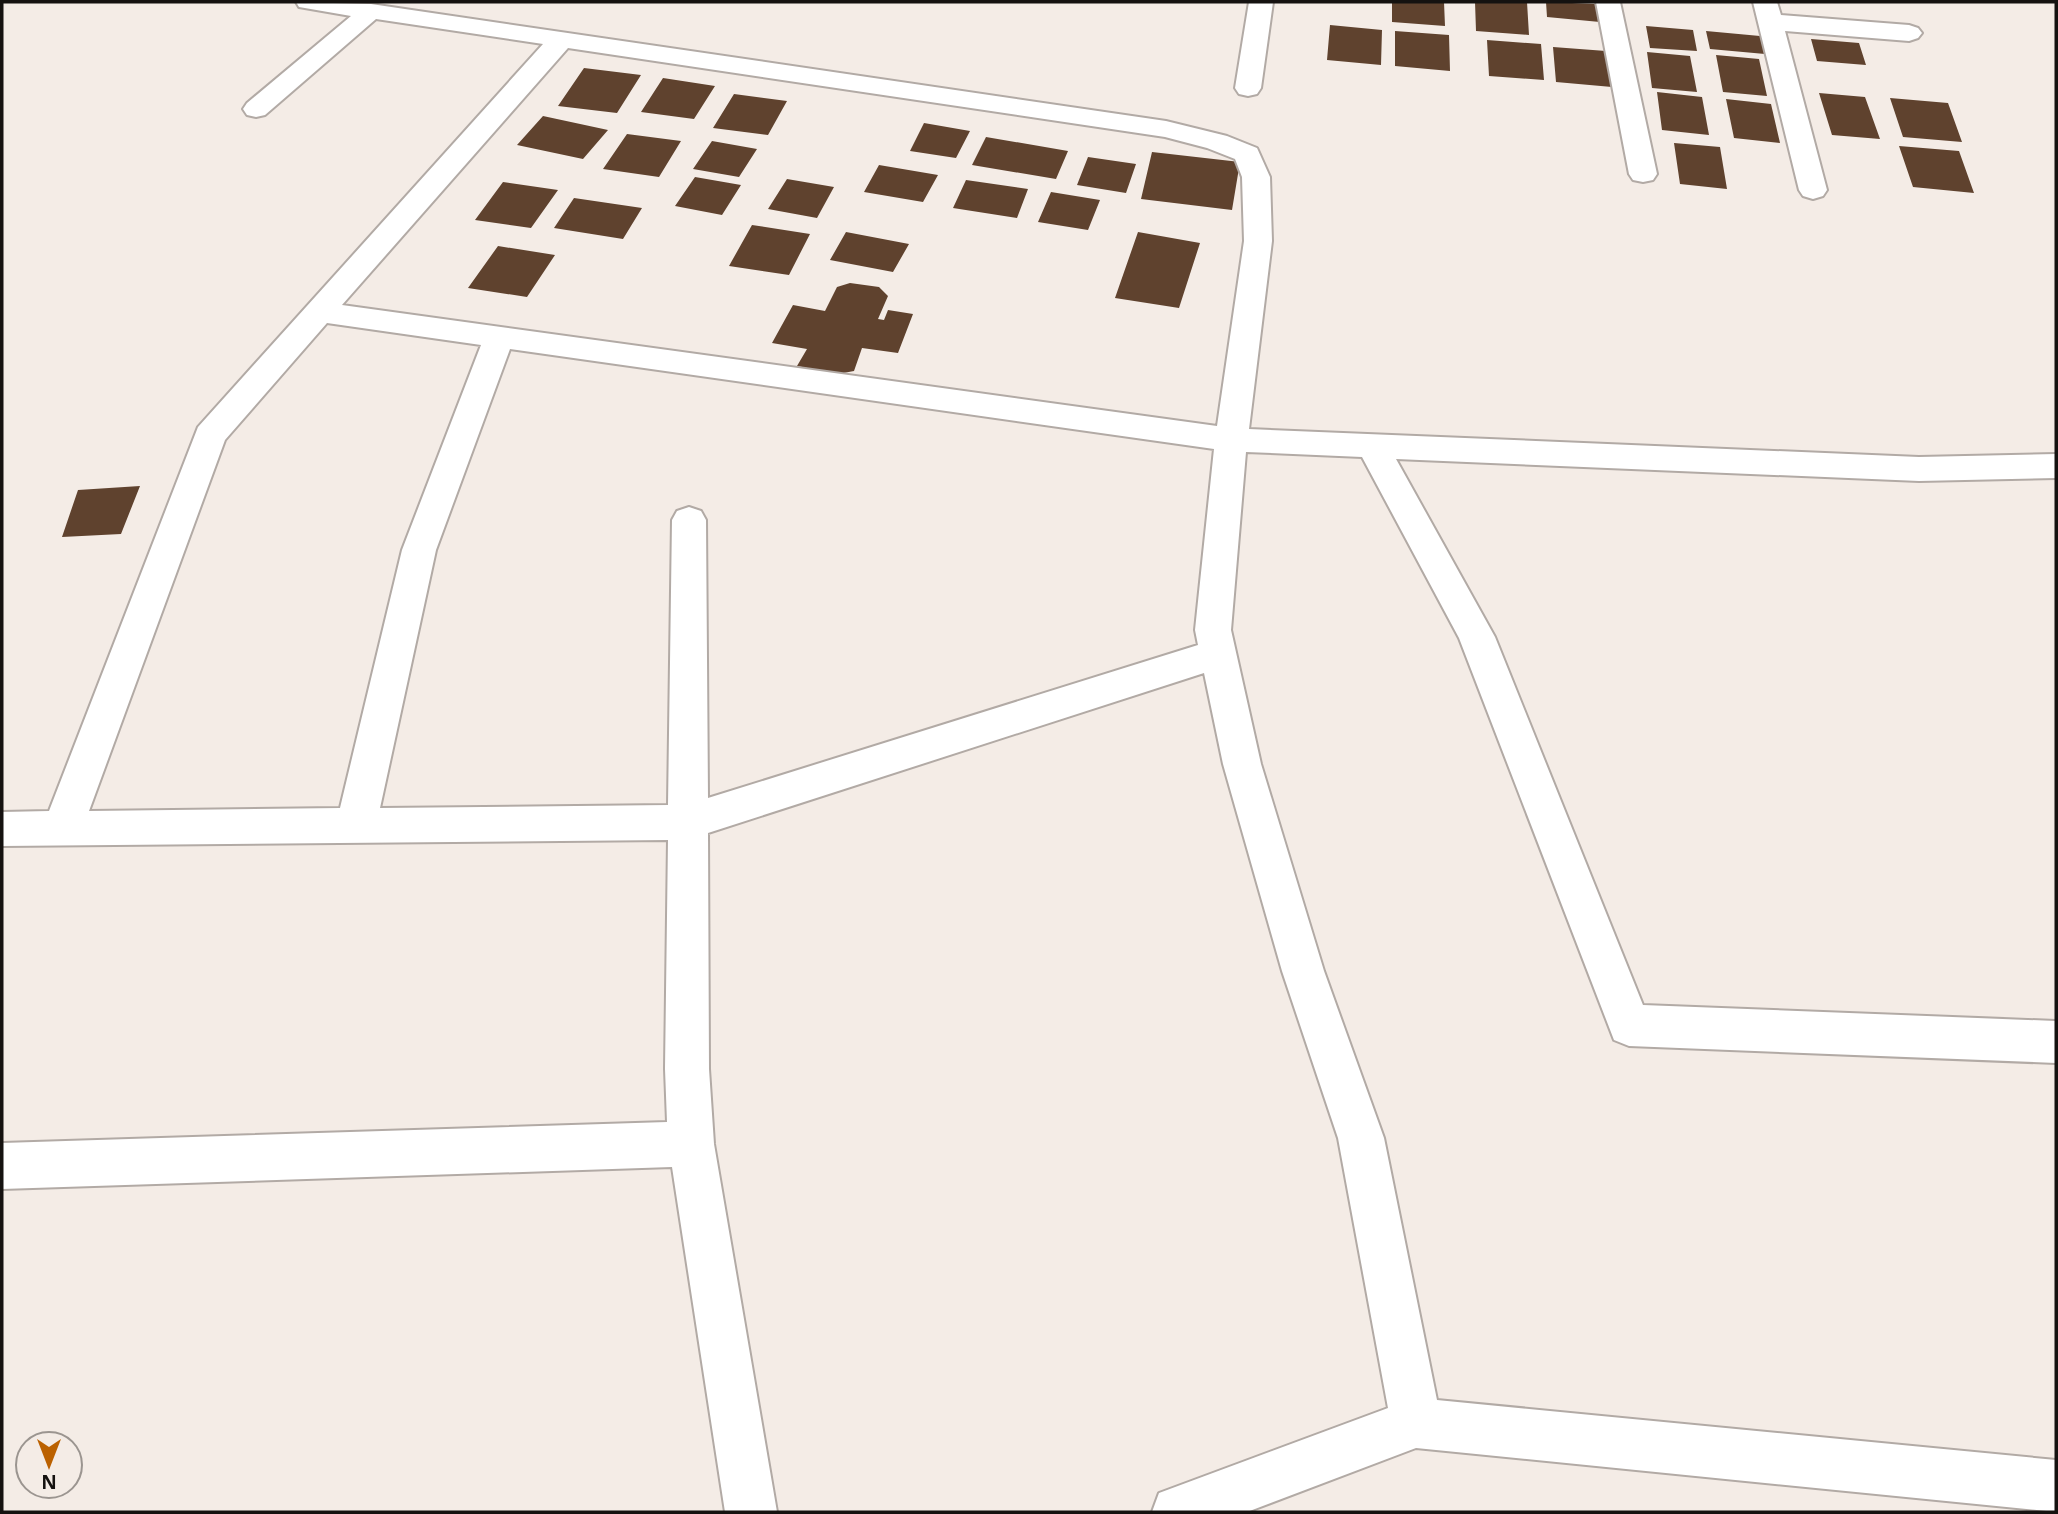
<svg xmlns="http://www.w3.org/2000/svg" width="2058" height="1514" font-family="'Noto Sans',sans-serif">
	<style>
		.building { fill: #5f422e }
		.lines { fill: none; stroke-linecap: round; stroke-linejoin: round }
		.street-casing { stroke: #b2aaa5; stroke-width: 4 }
		.street { fill: #fff; fill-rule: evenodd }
	</style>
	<rect width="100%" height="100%" fill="#f4ece6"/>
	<path class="building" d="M1392 2H1444L1445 26 1392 22Z
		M1475 2H1527L1529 35 1476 31Z
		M1546 2 1598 4 1600 22 1547 17Z
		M1330 25 1382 30 1381 65 1327 60Z
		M1646 26 1693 30 1697 51 1650 48Z
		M1395 31 1449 35 1450 71 1395 66Z
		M1706 31 1760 36 1765 54 1710 49Z
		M1811 39 1859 43 1866 65 1817 61Z
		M1487 40 1541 44 1544 80 1489 76Z
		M1553 47 1606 51 1612 87 1556 82Z
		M1647 52 1690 56 1697 92 1652 88Z
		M1716 55 1759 59 1767 96 1723 92Z
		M584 68 641 75 617 113 558 106Z
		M663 78 715 86 694 119 641 112Z
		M1657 92 1702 97 1709 135 1662 130Z
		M1819 93 1865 97 1880 139 1832 135Z
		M734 94 787 101 768 135 713 128Z
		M1890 98 1948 103 1962 142 1903 137Z
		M1726 99 1771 104 1780 143 1734 138Z
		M543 116 608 130 583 159 517 145Z
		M924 123 970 131 956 158 910 151Z
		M627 134 681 141 659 177 603 169Z
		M986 137 1068 151 1056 179 972 165Z
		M712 141 757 149 739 177 693 169Z
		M1674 143 1720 147 1727 189 1680 184Z
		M1899 146 1959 151 1974 193 1913 187Z
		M1152 152 1240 162 1232 210 1141 199Z
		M1088 157 1136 164 1126 193 1077 185Z
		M879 165 938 175 923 202 864 192Z
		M695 177 741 185 722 215 675 206Z
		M787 179 834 187 817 218 768 209Z
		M966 180 1028 189 1017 218 953 208Z
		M503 182 558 190 531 228 475 220Z
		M1051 192 1100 200 1088 230 1038 222Z
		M574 198 642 208 623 239 554 228Z
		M752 225 810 234 789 275 729 266Z
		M846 232 909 244 893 272 830 260Z
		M1138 232 1200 243 1179 308 1115 298Z
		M498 246 555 255 527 297 468 288Z
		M850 283 879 287 888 296 878 319 884 320 888 310 913 314 898 353 862 348 854 371 838 374 797 366 807 349 772 343 793 305 825 311 837 287Z
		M140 486 121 534 62 537 78 490Z"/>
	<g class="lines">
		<g class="street-casing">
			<path id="street" d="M296 2 371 4 1166 121 1227 136 1257 148 1270 177 1272 241 1249 429 1919 457 2056 454V478L1919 481 1396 459 1495 637 1643 1005 2056 1021V1063L1629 1046 1614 1040 1459 638 1362 457 1246 452 1231 630 1261 764 1324 971 1384 1138 1437 1400 2056 1460V1512L1416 1448 1247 1512H1152L1159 1493 1388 1408 1338 1138 1282 971 1223 764 1204 673 708 833 709 1069 714 1144 777 1512H725L672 1167 2 1189V1143L667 1122 665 1069 668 840 2 846V812L49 811 198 427 543 44 376 19 265 115 256 117 247 115 243 109 247 103 351 16 299 7ZM568 48 1165 137 1207 148 1235 159 1242 177 1244 241 1217 426 342 305ZM327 323 481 345 402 550 340 808 89 811 225 440ZM510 349 1214 449 1195 630 1198 645 708 798 706 520 701 511 689 507 677 511 672 520 668 805 380 808 436 550Z
				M1249 2H1273L1261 88 1257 94 1248 96 1239 94 1235 88Z
				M1596 2H1620L1657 174 1653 180 1643 182 1633 180 1629 174Z
				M1753 2H1777L1781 15 1909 25 1918 28 1922 33 1918 38 1909 41 1785 31 1827 190 1823 196 1813 199 1803 196 1799 190Z"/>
		</g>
		<use href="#street" class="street"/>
	</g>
	<rect width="2058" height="1514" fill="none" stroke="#151210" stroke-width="7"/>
	<g transform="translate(49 1465) rotate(180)"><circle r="33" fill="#f4ece6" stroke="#9b9590" stroke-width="2"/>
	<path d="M0-5L12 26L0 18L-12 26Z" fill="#bb6100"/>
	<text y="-10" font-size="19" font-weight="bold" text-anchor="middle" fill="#151210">N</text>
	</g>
</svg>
